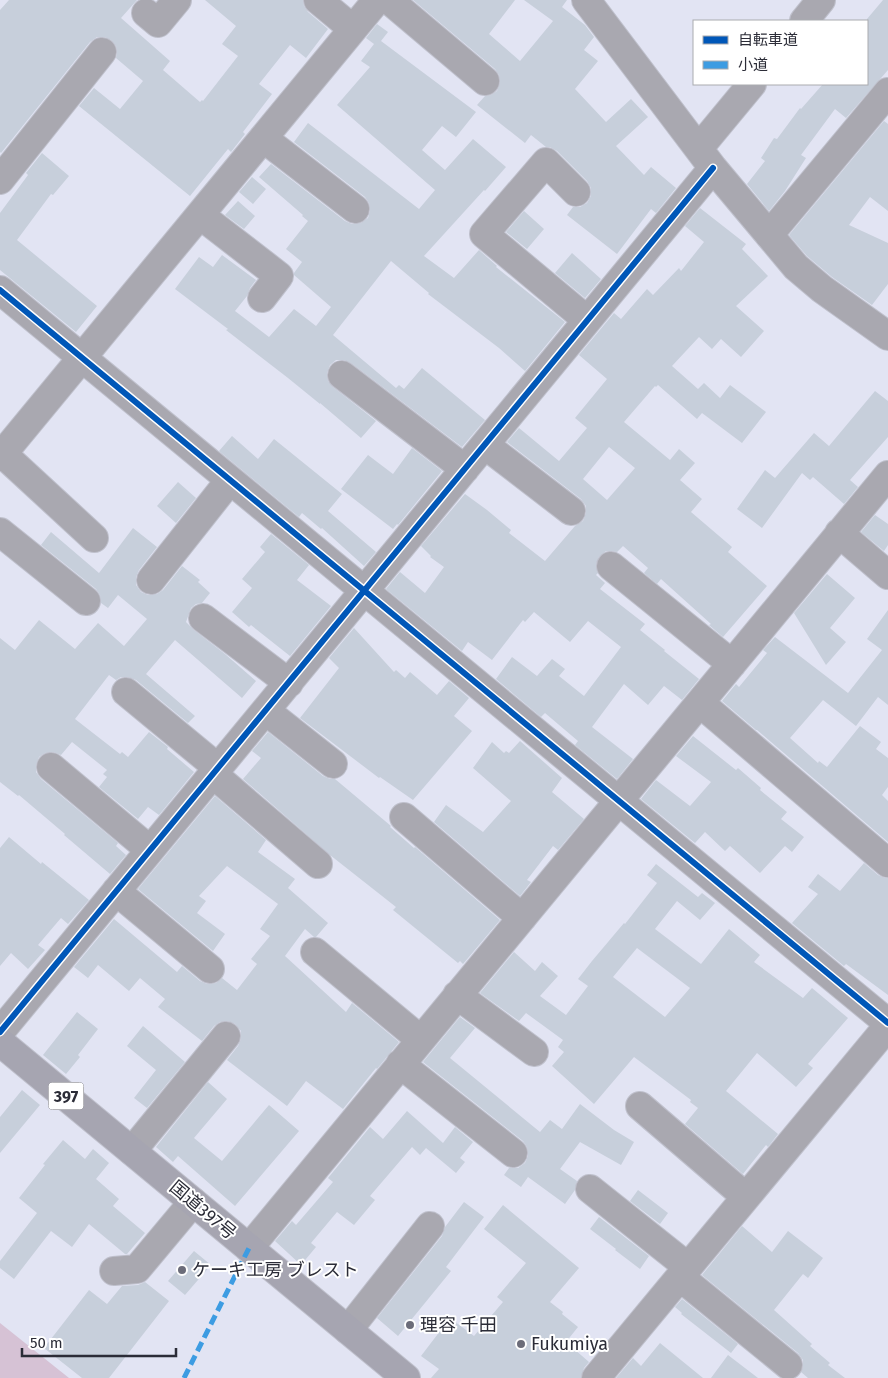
<svg xmlns="http://www.w3.org/2000/svg" width="888" height="1378" font-family="'Fira Sans','Noto Sans JP',sans-serif">
	<style>
		.green { fill: #d6c2d5 }
		.building { fill: #c7cfdb; fill-rule: evenodd }
		.lines { fill: none; stroke-linecap: round; stroke-linejoin: round }
		.minor-casing { stroke: #bfc0cc; stroke-width: 30 }
		.highway-casing { stroke: #bfc0cc; stroke-width: 30 }
		.minor { stroke: #a9a8b0; stroke-width: 28 }
		.highway { stroke: #a6a5b1; stroke-width: 28 }
		.quiet { stroke: #3d9ce2; stroke-width: 5; stroke-dasharray: 10 5; stroke-linecap: butt }
		.cycleway-casing { stroke: #fff; stroke-width: 9 }
		.cycleway { stroke: #0057b8; stroke-width: 6 }
		.poi-dot { fill: #6b6c79; stroke: #fff; stroke-width: 2 }
		.labels { text-anchor: middle; stroke-width: 4; stroke-linejoin: round; paint-order: stroke }
		.shield { fill: #fff; stroke: #6b6b73; stroke-width: 1 }
		.shield-label { font-size: 16px; font-weight: bold; fill: #2b2c37 }
		.street-label { font-size: 18px; fill: #2b2c37; stroke: #fff }
		.poi-label { font-size: 18px; fill: #2b2c37; stroke: #fff; text-anchor: start }
	</style>
	<rect width="100%" height="100%" fill="#e2e4f3"/>
	<path class="green" d="M0 1323 69 1378H0Z"/>
	<path class="building" d="M9 0H137L121 18 170 61 163 70 200 102 202 100 203 101 238 56 222 44 236 26 205 0H303L304 6 308 12 328 29 306 58 290 45 259 84 272 94 243 132 245 134 231 152 228 149 190 196 79 106 94 88 120 109 143 81 116 58 117 54 116 46 111 40 105 37H97L90 42 1 153 0 152V10Z
		M413 0H515L489 34 520 61 553 21 524 0H567L562 7 585 25 594 37 584 50 598 61 575 89 606 122 631 99 648 117 616 146 644 175 651 167 676 188 656 213 651 209 617 254 567 215 573 207H580L587 203 591 196V188L587 181 557 151 550 147H546L531 135 525 143 477 105 485 96 491 95 497 91 500 83 499 75 495 69Z
		M883 0H888V70L846 118 835 109 801 155 806 158 785 191 769 211 747 184 765 161 761 158 774 138 777 139 800 108 801 109 823 84H867V19Z
		M377 24 388 32 381 41 476 112 456 137 442 126 422 150 445 170 473 139 506 167 485 191 484 190 424 256 454 278 479 250 497 266 496 267 565 322 525 371 499 348 428 294 429 293 391 261 333 335 396 388 399 385 404 389 422 368 485 420 462 447 351 363 344 360H336L330 365 327 373 328 381 333 387 376 421 361 438 320 403V404L288 378 226 330 228 329 175 289 199 257 213 267 222 255 256 280 250 288 247 296 235 311 269 337 294 309 316 326 331 307 294 275V273L302 262 286 249 308 221 302 216 303 215 259 177 271 164 345 221 352 224 361 223 368 218 370 211 369 203 365 197 294 142 308 123 419 209 435 190 337 105 370 67 361 61 374 44 366 38Z
		M884 121 888 124V211L870 197 849 225 888 243V284L872 305 832 277 807 256 789 235Z
		M42 153 69 176 53 195 51 194 17 240 97 306 76 332 0 270V213L28 175 26 173Z
		M252 177 266 189 253 204 239 192Z
		M238 201 255 216 244 229 225 215Z
		M700 208 746 244 742 249 768 276 736 306 764 331 741 357 721 339 712 349 699 337 672 366 698 389 704 383 720 398 730 385 766 412 742 443 702 413 697 419 658 385 656 387 655 386 624 422 670 460 679 449 695 463 680 480 702 499 691 512 732 547 728 552 767 586 723 637 709 625 711 624 661 579 657 584 644 573 648 568 623 546 617 552 613 551H606L599 557 596 564 598 573 596 575 605 583 600 589 645 624 640 630 665 650 664 651 699 679 682 700 664 686 648 705 624 684 592 727 633 759 617 779 575 745 578 741 545 713 541 717 496 679 512 657 537 676 552 659 565 669 559 676 584 696 621 647 588 621 570 642 534 612 525 622 523 620 492 660 468 642 462 651 386 589 400 572 425 593 444 567 430 557 431 556 421 546 465 494 487 510 511 530 509 533 545 561 575 526 583 521 586 513V506L581 499 507 442 519 428 559 461 587 428 575 418 607 379 579 355 614 313 621 319 647 289 653 295 679 268 681 271 704 242 685 226ZM609 447 635 468 607 500 583 479Z
		M524 211 544 229 527 249 506 232Z
		M572 253 601 279 585 298 555 273Z
		M875 391 888 401V437L850 480 858 487 844 504 813 477 810 480 802 473 762 528 737 509 765 470 775 478 814 433 829 446Z
		M232 436 258 459 274 439 342 494 328 511 376 552 364 566 322 528 321 529 302 513 299 517 219 451Z
		M412 448 442 471 398 525 397 524 393 529 341 489 368 455 393 474Z
		M178 482 196 498 176 523 157 506Z
		M875 515 888 524V545L884 551 861 532Z
		M133 528 157 547 139 570 136 577V585L141 592 148 595 157 594 163 590 182 566 200 580 198 582 210 593 202 603 196 604 191 608 186 622 194 630 225 654 256 681 242 698 175 640 146 674 195 716 188 723 136 680 128 677H121L116 680 109 675 75 719 120 754 122 752 128 757 149 732 168 747 167 749 194 772 159 815 148 807 138 819 99 787 107 777 103 774 107 770 72 742 61 755 53 752 45 753 39 757 36 765V772L41 779 118 843 116 846 126 855 110 874 64 835 65 834 19 795 18 796 0 782V638L15 650 39 620 75 649 98 623 124 646 147 619 118 595 108 608 101 603 100 595 96 589 41 545 51 532 99 573Z
		M271 534 309 565 297 580 331 606 290 656 251 625 249 627 232 612 252 588 242 579 265 552 260 547Z
		M827 574 855 598 830 628 846 642 826 665 794 613Z
		M888 610V705L878 697 856 726 823 700 790 738 818 763 819 761 827 767 860 726 881 742 876 749 888 758V787L882 795 888 801V842L757 730H756L722 701 736 684 739 687 767 653 763 650 775 637 848 693 882 650 867 639Z
		M354 628 394 672 396 670 405 678 410 672 437 695 449 681 469 698 454 716 472 731 413 800 380 777 379 778 300 718 339 668 329 658Z
		M268 732 323 776 330 779H335L391 826 390 827 414 848 415 847 500 920 463 964 460 961 458 963 393 910 396 907 330 855 243 779 261 758 252 751Z
		M693 736 736 770 738 768 761 788 760 790 787 812 781 819 804 837 792 852 785 846 760 873 730 846 725 851 705 832 695 843 641 799 656 780 690 806 711 782 676 756Z
		M520 741 562 778 552 792 584 819 558 850 553 846 527 880 531 882 520 896 434 822 446 805 483 832 511 801 473 768 492 742 504 753 506 751 509 753Z
		M215 796 266 840 258 852 295 879 288 888 328 923 316 937H314L305 929 285 956 346 1012 352 1003 399 1042 377 1069 376 1068 343 1109 306 1081 287 1106 227 1060 238 1046 241 1039V1031L235 1024 228 1021 220 1022 214 1026 202 1041 158 1007 165 999 140 978 129 991 98 965 88 978 74 967 114 919 177 972 182 966 200 981 207 984 216 983 222 978 237 990 257 964 251 959 270 936 260 929 278 904 227 866 199 896 206 901 197 913 225 934 213 951 138 889Z
		M9 837 41 864 42 862 89 900 68 924 61 918 38 945 45 950 28 969 11 953 0 966V848Z
		M864 863 878 875 885 878H888V995L846 964 844 966 792 923 818 894 808 887 818 874 840 891Z
		M656 864 698 897 702 893 715 903 700 920 677 901 655 929 701 964 729 929 760 955 754 962 803 998 812 988 848 1018 808 1064 813 1068 796 1087 757 1053 726 1091 778 1134 768 1147 766 1145 743 1174 685 1124 698 1108 690 1102 691 1100 634 1057 594 1104 552 1066 564 1052 558 1047 563 1040 526 1013 519 1021 480 993 514 952 535 971 542 962 558 976 540 996 566 1015 588 986 578 979 592 961 624 923 625 924 657 883 647 875ZM637 948 690 988 665 1017 613 977Z
		M77 1012 98 1029 78 1055 80 1057 66 1074 43 1055Z
		M460 1017 475 1028 450 1058 540 1132 550 1120 562 1129 580 1104 614 1130 634 1142 621 1165 580 1142 560 1169 577 1181 575 1190 565 1204 528 1177 521 1187 504 1175 509 1168H518L525 1163 528 1156 527 1147 523 1141 423 1062Z
		M143 1026 185 1062 147 1108 134 1098 156 1070 127 1046Z
		M208 1082 227 1099 194 1138 222 1161 269 1105 299 1131 235 1206 178 1156 173 1162 156 1147Z
		M22 1090 40 1105 0 1153V1117Z
		M407 1111 443 1143 455 1127 473 1142 460 1158 465 1162 456 1173 426 1148 420 1155 412 1147 370 1196 375 1200 354 1225 337 1212 311 1243 316 1247 301 1265 275 1241 292 1221 296 1225 333 1182 328 1178 370 1127 383 1139Z
		M63 1140 85 1159 93 1149 109 1163 96 1179 119 1199 113 1206 145 1233 127 1254H125L89 1224 72 1247 51 1231 14 1279 0 1268V1261L37 1213 19 1198 45 1165 43 1164Z
		M638 1190 668 1213 660 1224 630 1201Z
		M464 1202 484 1217 446 1267 451 1271 398 1336 377 1318 442 1236 445 1227Z
		M503 1205 579 1268 550 1302 563 1312 562 1314 578 1327 566 1342 589 1362 584 1368 581 1378H431L439 1369 421 1356 450 1318 474 1336 503 1302 497 1297 526 1263 484 1229Z
		M599 1217 649 1256 640 1269 615 1250 616 1249 590 1229Z
		M742 1226 772 1252 788 1231 823 1258 808 1278 803 1274 774 1310 812 1344 810 1346 830 1363 828 1365 845 1378H808L801 1372 803 1367V1360L798 1353 702 1275Z
		M194 1251 211 1265 185 1295 168 1281Z
		M145 1282 169 1301 109 1378H82L44 1348 89 1290 107 1304 122 1286 138 1285Z
		M682 1299 738 1344 731 1353 681 1314 682 1313 675 1307Z
		M660 1343 703 1378H616L633 1358 641 1366Z
		M728 1355 758 1378H711Z"/>
	<g class="lines">
		<g class="minor-casing">
			<path id="minor" d="M318 0 353 29
				M389 0 485 81
				M586 0 713 168 796 267 822 289 888 336
				M146 13 158 23 177 0
				M804 21 821 0
				M263 138 355 209
				M699 148 752 84
				M0 180 102 52
				M576 192 546 162 484 234 587 320
				M200 215 279 276 262 298
				M769 235 888 92
				M0 290 888 1023
				M342 375 465 469
				M485 445 571 511
				M3 454 94 538
				M0 457 377 0
				M0 532 86 601
				M839 533 888 575
				M611 566 732 664
				M151 580 230 480
				M203 618 289 683
				M126 692 218 768
				M700 703 888 863
				M266 711 333 764
				M51 767 150 850
				M213 774 318 864
				M404 817 522 918
				M116 891 210 969
				M315 952 421 1040
				M457 995 534 1052
				M0 1032 713 168
				M400 1064 513 1153
				M640 1106 746 1197
				M132 1151 226 1036
				M590 1189 688 1267
				M249 1248 888 475
				M114 1271 137 1269 193 1202
				M680 1277 788 1365
				M348 1330 430 1226
				M596 1378 888 1026"/>
		</g>
		<g class="highway-casing">
			<path id="highway" d="M0 1042 406 1378"/>
		</g>
		<use href="#minor" class="minor"/>
		<use href="#highway" class="highway"/>
		<path class="quiet" d="M184 1378 249 1248"/>
		<g class="cycleway-casing">
			<path id="cycleway" d="M0 290 888 1023
				M0 1032 713 168"/>
		</g>
		<use href="#cycleway" class="cycleway"/>
	</g>
	<g class="poi-dot">
		<circle cx="182" cy="1270" r="5"/>
		<circle cx="410" cy="1325" r="5"/>
		<circle cx="521" cy="1344" r="5"/>
	</g>
	<g class="labels">
		<rect class="shield" x="48.5" y="1082.5" width="35" height="27" rx="4"/>
		<g class="shield-label">
			<text x="66" y="1102">397</text>
		</g>
		<g class="street-label">
			<text transform="translate(203 1210) rotate(40)" y="6">国道397号</text>
		</g>
		<g class="poi-label">
			<text x="192" y="1276">ケーキ工房 ブレスト</text>
			<text x="420" y="1331">理容 千田</text>
			<text x="531" y="1350">Fukumiya</text>
		</g>
	</g>
	<rect x="693" y="20" width="175" height="65" fill="#ffffff" stroke="#aaabaf"/>
	<rect x="703" y="36" width="25" height="8" fill="#0057b8" stroke="#aaabaf"/>
	<text x="738" y="45" font-size="15" fill="#2b2c37">自転車道</text>
	<rect x="703" y="61" width="25" height="8" fill="#3d9ce2" stroke="#aaabaf"/>
	<text x="738" y="70" font-size="15" fill="#2b2c37">小道</text>
	<path d="M22 1348v8h154v-8" fill="none" stroke="#2b2c37" stroke-width="2.5"/>
	<text x="30" y="1348" font-size="15" fill="#2b2c37" stroke="#ffffff" stroke-width="4" paint-order="stroke">50 m</text>
</svg>
